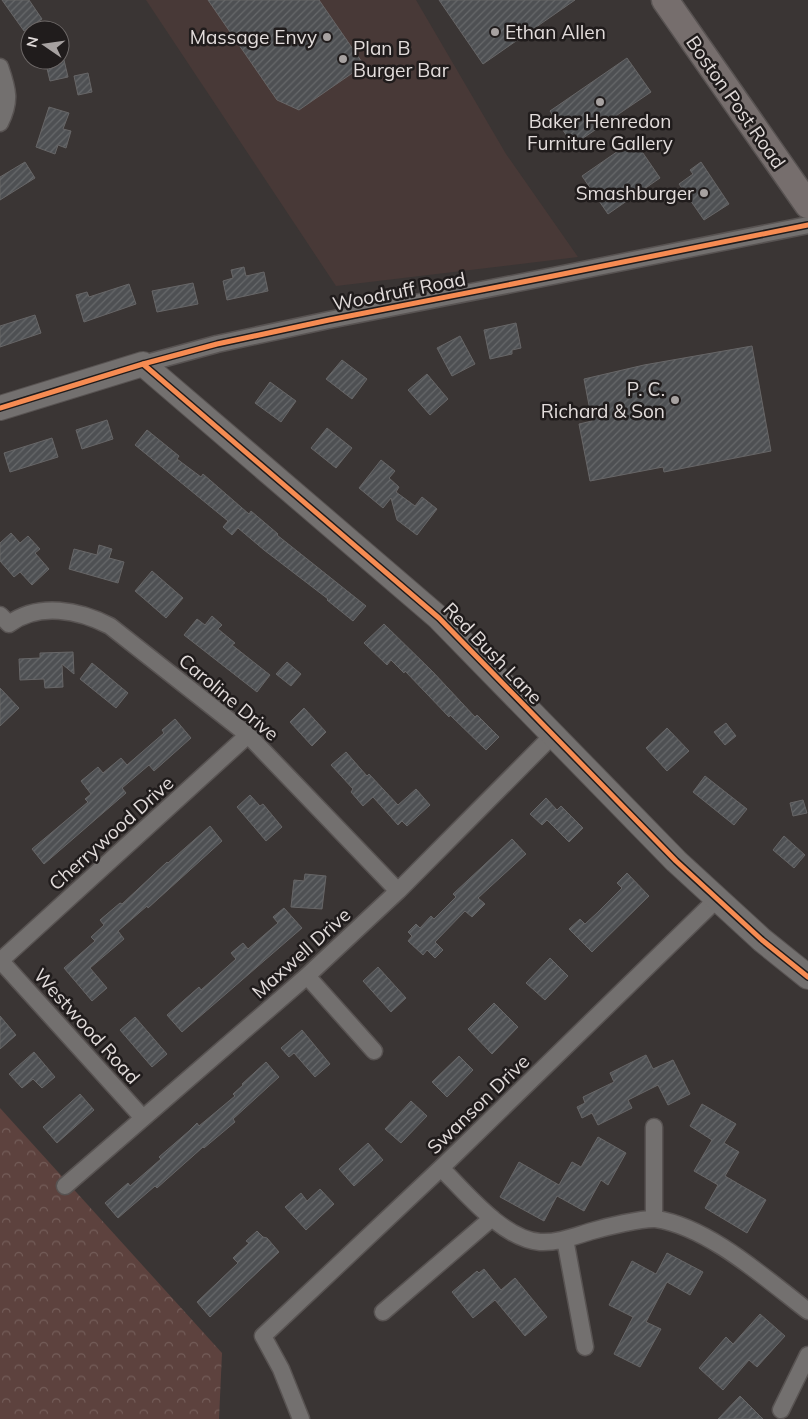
<svg xmlns="http://www.w3.org/2000/svg" width="808" height="1419" font-family="Mulish,sans-serif">
	<style>
		.built { fill: #483937 }
		.forest { fill: url(#forest-crowns) }
		.building { fill: url(#building-hatch); stroke: #676667 }
		.lines { fill: none; stroke-linecap: round; stroke-linejoin: round }
		.street-casing { stroke: #585352; stroke-width: 19 }
		.secondary-casing { stroke: #585352; stroke-width: 26 }
		.primary-casing { stroke: #585352; stroke-width: 29 }
		.street { stroke: #73706f; stroke-width: 16 }
		.secondary { stroke: #73706f; stroke-width: 24 }
		.primary { stroke: #766e6d; stroke-width: 26 }
		.cycleway-casing { stroke: #201c1c; stroke-width: 8 }
		.cycleway { stroke: #f68b52; stroke-width: 5 }
		.poi-dot { fill: #a7a2a1; stroke: #201c1c; stroke-width: 2 }
		.labels { text-anchor: middle; stroke-width: 5; stroke-linejoin: round; paint-order: stroke }
		.poi-label { font-size: 19px; fill: #e2dcdb; stroke: #201c1c; text-anchor: end }
		.street-label { font-size: 19px; fill: #e2dcdb; stroke: #201c1c }
	</style>
	<defs>
		<pattern id="forest-crowns" width="20" height="18" patternUnits="userSpaceOnUse" patternTransform="scale(1.25)"><rect width="20" height="18" fill="#5d423e"/><path d="M2 6a3 3 0 1 1 6 0M12 15a3 3 0 1 1 6 0" fill="none" stroke="#745d59"/></pattern>
		<pattern id="building-hatch" width="6" height="6" patternUnits="userSpaceOnUse" patternTransform="scale(1.25)"><rect width="6" height="6" fill="#4e5053"/><path d="M-1 1l2-2M0 6l6-6M5 7l2-2" fill="none" stroke="#67696b"/></pattern>
	</defs>
	<rect width="100%" height="100%" fill="#3a3534"/>
	<path class="built" d="M146 0H416L506 154 578 257 336 286Z"/>
	<path class="forest" d="M0 1108 222 1353 219 1419H0Z"/>
	<path class="building" d="M2 0H29L42 19 24 31Z
		M208 0H319L364 65 299 110 277 100Z
		M439 0H575L483 64Z
		M627 58 651 92 573 145 550 111Z
		M45 60H64L68 77 50 81Z
		M88 73 92 92 78 95 74 76Z
		M49 107 69 113 63 129 71 131 66 148 58 145 55 154 36 147Z
		M634 140 660 178 608 214 582 176Z
		M25 162 35 178 0 200V177Z
		M701 162 729 204 704 220 679 184 693 174 690 170Z
		M244 267 246 276 264 272 268 291 227 300 223 281 233 278 231 270Z
		M193 283 198 304 157 312 152 291Z
		M129 284 136 304 84 322 76 295 87 292 89 297Z
		M35 315 41 333 0 347V326Z
		M516 323 521 348 512 350V354L490 359 484 330Z
		M460 336 475 364 452 376 437 348Z
		M752 346 771 451 664 472 663 467 590 481 579 424 592 421 584 379 644 365Z
		M342 360 367 379 352 399 326 379Z
		M427 374 448 399 430 415 408 390Z
		M270 382 296 401 281 422 255 403Z
		M107 420 113 439 82 449 76 430Z
		M327 428 352 448 336 468 311 448Z
		M147 430 179 456 177 459 201 477 203 474 249 514 251 511 278 534 277 535 366 606 353 621 327 600 328 599 264 550 238 528 232 535 223 527 228 521 135 445Z
		M52 438 58 457 10 472 4 453Z
		M381 460 395 471 389 478 399 487 396 492 415 506 422 497 437 509 417 535 397 520 391 498 383 508 359 488Z
		M11 533 20 543 28 536 40 549 35 553 49 569 32 585 20 572 14 577 0 561V543Z
		M99 545 112 549 109 558 124 562 118 583 69 569 74 549 97 555Z
		M152 571 183 598 166 618 135 591Z
		M212 616 222 625 218 629 235 643 232 645 270 675 257 692 184 635 197 619 205 625Z
		M384 624 433 672 475 717 477 715 499 737 486 750 450 715 449 717 405 671 404 673 391 660 387 665 364 643Z
		M73 652 74 674 62 664 63 687 45 688 44 679 20 680 19 659 40 658V653Z
		M287 662 301 674 291 686 276 674Z
		M92 663 128 693 116 708 80 679Z
		M0 688 19 708 0 726Z
		M304 708 326 732 312 746 290 722Z
		M175 719 191 738 154 771 149 765 122 788 126 793 44 864 32 849 88 802 85 799 91 794 81 781 98 767 103 773 121 758 127 765 164 733 162 730Z
		M726 723 736 736 725 745 714 732Z
		M667 728 689 751 667 771 646 748Z
		M346 752 367 776 369 774 398 805 416 789 430 805 407 826 402 821 398 825 373 797 363 806 351 792 353 789 331 765Z
		M705 776 747 809 734 825 693 792Z
		M250 795 260 806 263 804 282 827 266 841 237 807Z
		M546 798 557 810 561 806 583 828 569 842 547 820 542 825 530 814Z
		M803 800 807 813 793 816 790 803Z
		M210 826 222 841 148 908 147 906 118 931 124 939 90 968 107 988 92 1001 64 968 95 941 91 937 104 925 100 920 120 903 122 904 167 862 168 863Z
		M784 836 805 855 794 868 773 850Z
		M512 839 526 854 478 898 485 904 472 917 465 911 435 942 443 950 435 958 427 950 423 955 408 941 412 936 408 932 416 924 420 928 431 916 434 919 456 897 453 894Z
		M627 873 649 896 592 952 569 929 580 919 585 924 598 912 622 888 617 883Z
		M305 874 326 876 322 909 291 907 294 880 304 881Z
		M284 908 302 928 182 1032 167 1015 199 987 201 990 236 959 231 953 243 943 248 949 278 923 273 917Z
		M550 958 568 976 545 1000 526 983Z
		M378 967 406 998 391 1012 363 981Z
		M494 1003 518 1027 492 1054 468 1029Z
		M0 1016 16 1035 0 1049Z
		M135 1017 167 1054 152 1067 120 1030Z
		M302 1030 330 1064 315 1077 294 1053 289 1057 281 1048Z
		M34 1052 55 1077 42 1088 33 1079 22 1088 9 1074Z
		M646 1055 653 1069 673 1060 690 1094 668 1105 658 1085 628 1100 632 1108 598 1125 592 1113 582 1118 577 1107 585 1103 583 1097 614 1082 610 1073Z
		M459 1056 473 1070 447 1097 432 1082Z
		M266 1062 279 1077 233 1119 235 1122 204 1148 203 1147 157 1188 155 1186 118 1218 105 1203 128 1183 130 1186 161 1159 159 1157 189 1131 197 1123 199 1126 235 1096 233 1094 243 1085 242 1084Z
		M80 1094 94 1110 57 1143 43 1127Z
		M411 1101 427 1116 401 1143 385 1129Z
		M702 1104 736 1124 724 1143 739 1152 725 1176 766 1200 747 1233 705 1208 718 1185 694 1171 712 1140 690 1126Z
		M598 1137 626 1153 608 1185 601 1180 584 1211 557 1196 544 1221 500 1197 519 1162 559 1185 572 1162 581 1167Z
		M368 1143 383 1160 354 1186 339 1169Z
		M320 1189 334 1204 306 1230 285 1207 301 1193 307 1201Z
		M257 1231 263 1237 267 1238 279 1252 210 1317 197 1302 238 1263 233 1258 249 1243 246 1241Z
		M667 1253 703 1272 690 1295 667 1282 646 1322 661 1329 640 1367 614 1354 633 1317 609 1305 632 1261 656 1274Z
		M484 1269 501 1290 515 1278 547 1317 525 1336 495 1300 473 1318 452 1292 477 1271 479 1273Z
		M760 1314 785 1336 757 1367 749 1360 723 1390 699 1368 726 1337 733 1344Z
		M740 1396 763 1419H718Z"/>
	<g class="lines">
		<g class="street-casing">
			<path id="street" d="M0 67C8 90 11 101 0 123
				M143 364 217 344 329 320 553 276 808 225
				M0 615 9 624C39 602 79 610 110 626L248 735 398 891
				M0 960 143 1118
				M0 961 248 735
				M307 976 374 1051
				M441 1168C466 1193 503 1239 540 1242 558 1243 575 1236 592 1231 606 1227 642 1218 656 1219 709 1227 766 1279 808 1311
				M65 1186 307 976 398 891 552 736
				M654 1219V1127
				M565 1239 585 1347
				M383 1312 492 1218
				M781 1410 808 1355
				M301 1419 281 1369 263 1336 441 1168 717 899"/>
		</g>
		<g class="secondary-casing">
			<path id="secondary" d="M0 408 143 364 439 618 676 861 762 940 808 977"/>
		</g>
		<g class="primary-casing">
			<path id="primary" d="M665 0 808 205"/>
		</g>
		<use href="#street" class="street"/>
		<use href="#secondary" class="secondary"/>
		<use href="#primary" class="primary"/>
		<g class="cycleway-casing">
			<path id="cycleway" d="M143 364 439 618 676 861 762 940 808 977
				M0 408 143 364 217 344 329 320 553 276 808 225"/>
		</g>
		<use href="#cycleway" class="cycleway"/>
	</g>
	<g class="poi-dot">
		<circle cx="495" cy="32" r="5"/>
		<circle cx="327" cy="37" r="5"/>
		<circle cx="343" cy="59" r="5"/>
		<circle cx="600" cy="102" r="5"/>
		<circle cx="704" cy="193" r="5"/>
		<circle cx="675" cy="400" r="5"/>
	</g>
	<g class="labels">
		<g class="poi-label">
			<text x="505" y="39" text-anchor="start">Ethan Allen</text>
			<text x="317" y="44">Massage Envy</text>
			<text x="353" y="55" text-anchor="start">Plan B<tspan x="353" dy="22">Burger Bar</tspan></text>
			<text x="600" y="128" text-anchor="middle">Baker Henredon<tspan x="600" dy="22">Furniture Gallery</tspan></text>
			<text x="694" y="200">Smashburger</text>
			<text x="665" y="396">P. C.<tspan x="665" dy="22">Richard &amp; Son</tspan></text>
		</g>
		<g class="street-label">
			<text transform="translate(736 102) rotate(55)" y="7">Boston Post Road</text>
			<text transform="translate(399 291) rotate(-11)" y="7">Woodruff Road</text>
			<text transform="translate(493 653) rotate(46)" y="7">Red Bush Lane</text>
			<text transform="translate(229 697) rotate(40)" y="7">Caroline Drive</text>
			<text transform="translate(111 833) rotate(-42)" y="7">Cherrywood Drive</text>
			<text transform="translate(301 953) rotate(-42)" y="7">Maxwell Drive</text>
			<text transform="translate(87 1026) rotate(48)" y="7">Westwood Road</text>
			<text transform="translate(478 1104) rotate(-44)" y="7">Swanson Drive</text>
		</g>
	</g>
	<g transform="translate(45 45) rotate(283)"><circle r="24" fill="#201c1c" stroke="#6e6968"/>
	<path d="M0-4L9 19L0 12L-9 19Z" fill="#a7a2a1"/>
	<text y="-8" font-size="14" font-weight="bold" text-anchor="middle" fill="#e2dcdb">N</text>
	</g>
</svg>
